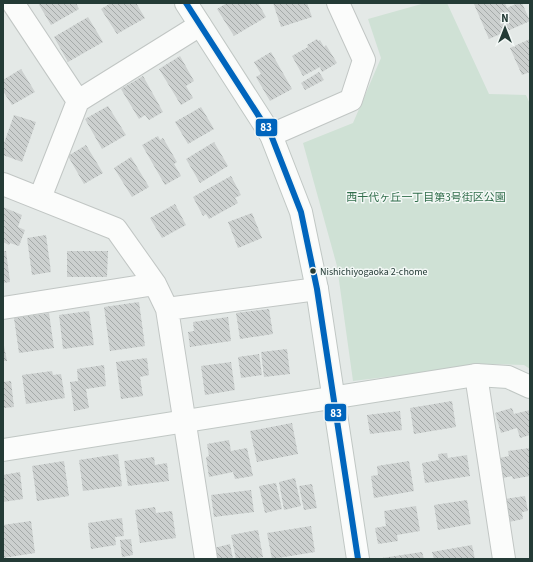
<svg xmlns="http://www.w3.org/2000/svg" width="533" height="562" font-family="'Source Sans 3','Noto Sans JP',sans-serif">
	<style>
		.park { fill: #cfe1d5 }
		.building { fill: url(#building-back-hatch) }
		.lines { fill: none; stroke-linecap: round; stroke-linejoin: round }
		.street-casing { stroke: #c1c6c4; stroke-width: 24 }
		.secondary-casing { stroke: #c0c7c4; stroke-width: 24 }
		.street { stroke: #fbfcfb; stroke-width: 22 }
		.secondary { stroke: #fbfcfb; stroke-width: 22 }
		.bus-1-casing { stroke: #f3f8f6; stroke-width: 9 }
		.bus-1 { stroke: #0065bd; stroke-width: 6 }
		.bus-dot { fill: #243b36; stroke: #f3f8f6; stroke-width: 1.5 }
		.labels { text-anchor: middle; stroke-width: 3; stroke-linejoin: round; paint-order: stroke }
		.bus-label { font-size: 10px; fill: #243b36; stroke: #f3f8f6; text-anchor: start }
		.park-label { font-size: 11px; fill: #326e4c; stroke: #f3f8f6 }
		.line-badge { stroke: #f3f8f6; stroke-width: 1.5 }
		.badge-label { font-size: 11px; text-anchor: middle; font-weight: bold; fill: #fff }
	</style>
	<defs>
		<pattern id="building-back-hatch" width="6" height="6" patternUnits="userSpaceOnUse"><rect width="6" height="6" fill="#ccd0cf"/><path d="M-1 5l2 2M0 0l6 6M5-1l2 2" fill="none" stroke="#a5aaa9"/></pattern>
	</defs>
	<rect width="100%" height="100%" fill="#e4e9e7"/>
	<path class="park" d="M425 3H447L489 94 526 95 530 104V369L524 365 493 364 353 381 337 266 303 143 353 123 381 58 368 19Z"/>
	<path class="building" d="M38 3H76L79 9 51 25Z
		M111 3H136L145 18 117 34 101 9Z
		M227 3H258L266 17 234 36 217 9Z
		M273 3H307L312 17 281 27Z
		M476 3H505L507 8 518 3H522L530 21 489 39 474 4Z
		M88 17 103 42 68 62 54 37Z
		M317 39 318 41 320 40 324 47 326 45 337 63 322 72 320 67 303 76 292 56 308 47 307 45Z
		M530 39V72L522 75 510 48Z
		M271 52 292 89 270 101 256 77 261 74 254 62Z
		M180 56 194 81 186 86 193 98 181 105 159 69Z
		M21 69 35 92 12 105 3 91V80Z
		M319 72 324 80 305 90 301 83Z
		M143 76 163 112 149 120 145 115 139 119 121 89Z
		M108 106 126 135 102 149 85 119Z
		M201 107 214 129 188 144 175 122Z
		M14 115 36 122 22 162 3 155V146Z
		M158 136 160 140 163 138 177 162 174 164 181 176 165 185 142 145Z
		M214 142 228 166 200 183 186 159Z
		M86 145 103 173 84 184 68 156Z
		M131 157 149 187 132 197 114 168Z
		M231 176 241 195 235 198 238 203 209 219 206 214 203 216 193 197Z
		M175 204 186 225 162 238 150 218Z
		M3 207 22 215 18 227 25 230 19 246 10 243 9 245 3 242Z
		M252 213 262 238 238 248 228 222Z
		M46 235 51 272 32 275 27 238Z
		M3 251H6L10 282 3 283Z
		M67 251H108L107 277H67Z
		M139 302 145 346 110 351 104 307Z
		M269 309 273 334 240 339 236 313Z
		M89 311 94 345 63 349 59 315Z
		M49 313 54 348 19 353 14 318Z
		M228 317 231 341 190 347 188 332 194 331 193 322Z
		M3 341 7 361H3Z
		M287 349 290 374 264 377 261 352Z
		M259 354 262 375 241 378 238 357Z
		M147 358 149 375 140 377 143 396 121 399 116 362Z
		M231 362 235 390 205 395 201 366Z
		M104 365 106 386 86 389 89 408 74 411 70 382 78 381 77 369Z
		M52 371 53 375 61 374 65 398 26 404 22 375Z
		M11 381 14 407 3 408V382Z
		M452 401 456 427 414 434 410 408Z
		M512 408 514 414 530 410V435L520 438 517 428 501 433 495 413Z
		M400 411 402 430 370 434 367 415Z
		M292 423 298 454 257 462 250 431Z
		M229 440 231 451 247 448 253 476 235 479 233 472 209 477 206 457 209 456 207 444Z
		M530 448V476L513 479 512 476 503 478 499 458 509 456 508 451Z
		M447 453 448 458 467 455 470 476 425 483 422 463 439 460 438 454Z
		M118 454 122 486 83 491 79 460Z
		M154 457 155 465 167 463 169 481 128 486 124 461Z
		M64 461 69 496 37 501 32 466Z
		M409 461 414 491 374 498 371 476 378 475 377 466Z
		M20 472 23 499 3 502V475Z
		M295 478 301 506 284 510 279 482Z
		M276 483 282 509 265 513 259 486Z
		M312 484 317 508 304 510 299 486Z
		M251 490 254 512 214 517 211 495Z
		M525 496 528 511 522 512 523 519 509 522 505 499Z
		M467 500 471 524 438 530 434 505Z
		M416 506 420 531 397 535 398 541 378 544 375 528 386 526 384 511Z
		M155 507 156 513 172 511 176 538 140 543 135 510Z
		M122 518 124 536 115 537 116 545 91 549 88 523Z
		M31 521 35 553 3 558V525Z
		M311 526 315 552 272 559 267 533Z
		M258 530 263 557 252 559H236L231 535Z
		M131 539 133 555 122 557 120 540Z
		M230 544 233 559H216L214 548Z
		M472 545 475 559H434L432 552Z
		M422 552 424 559H382V558Z"/>
	<g class="lines">
		<g class="street-casing">
			<path id="street" d="M13 3 78 101
				M271 135 351 100 364 60 338 3
				M3 184 116 229 155 284 167 309 206 559
				M40 198 78 101 200 25
				M3 308 155 284
				M167 309 317 289
				M476 375 504 559"/>
		</g>
		<g class="secondary-casing">
			<path id="secondary" d="M186 3 271 135 301 212 317 289 358 559
				M3 450 476 375 508 377 530 387"/>
		</g>
		<use href="#street" class="street"/>
		<use href="#secondary" class="secondary"/>
		<g class="bus-1-casing">
			<path id="bus-1" d="M186 3 271 135 301 212 317 289 358 559"/>
		</g>
		<use href="#bus-1" class="bus-1"/>
	</g>
	<circle class="bus-dot" cx="313" cy="271" r="3.5"/>
	<g class="labels">
		<g class="bus-label">
			<text x="320" y="275">Nishichiyogaoka 2-chome</text>
		</g>
		<g class="park-label">
			<text x="426" y="201">西千代ヶ丘一丁目第3号街区公園</text>
		</g>
	</g>
	<g class="line-badge">
		<rect x="255" y="118" width="23" height="19" rx="4" fill="#0065bd"/>
		<rect x="324" y="403" width="23" height="19" rx="4" fill="#0065bd"/>
	</g>
	<g class="badge-label">
		<text x="266" y="131">83</text>
		<text x="336" y="417">83</text>
	</g>
	<rect width="533" height="562" fill="none" stroke="#243b36" stroke-width="8"/>
	<g transform="translate(505 28)" stroke="#f3f8f6" stroke-width="3" paint-order="stroke">
	<path d="M0-3L7 15L0 10L-7 15Z" fill="#243b36"/>
	<text y="-6" font-size="11" font-weight="bold" text-anchor="middle" fill="#243b36">N</text>
	</g>
</svg>
